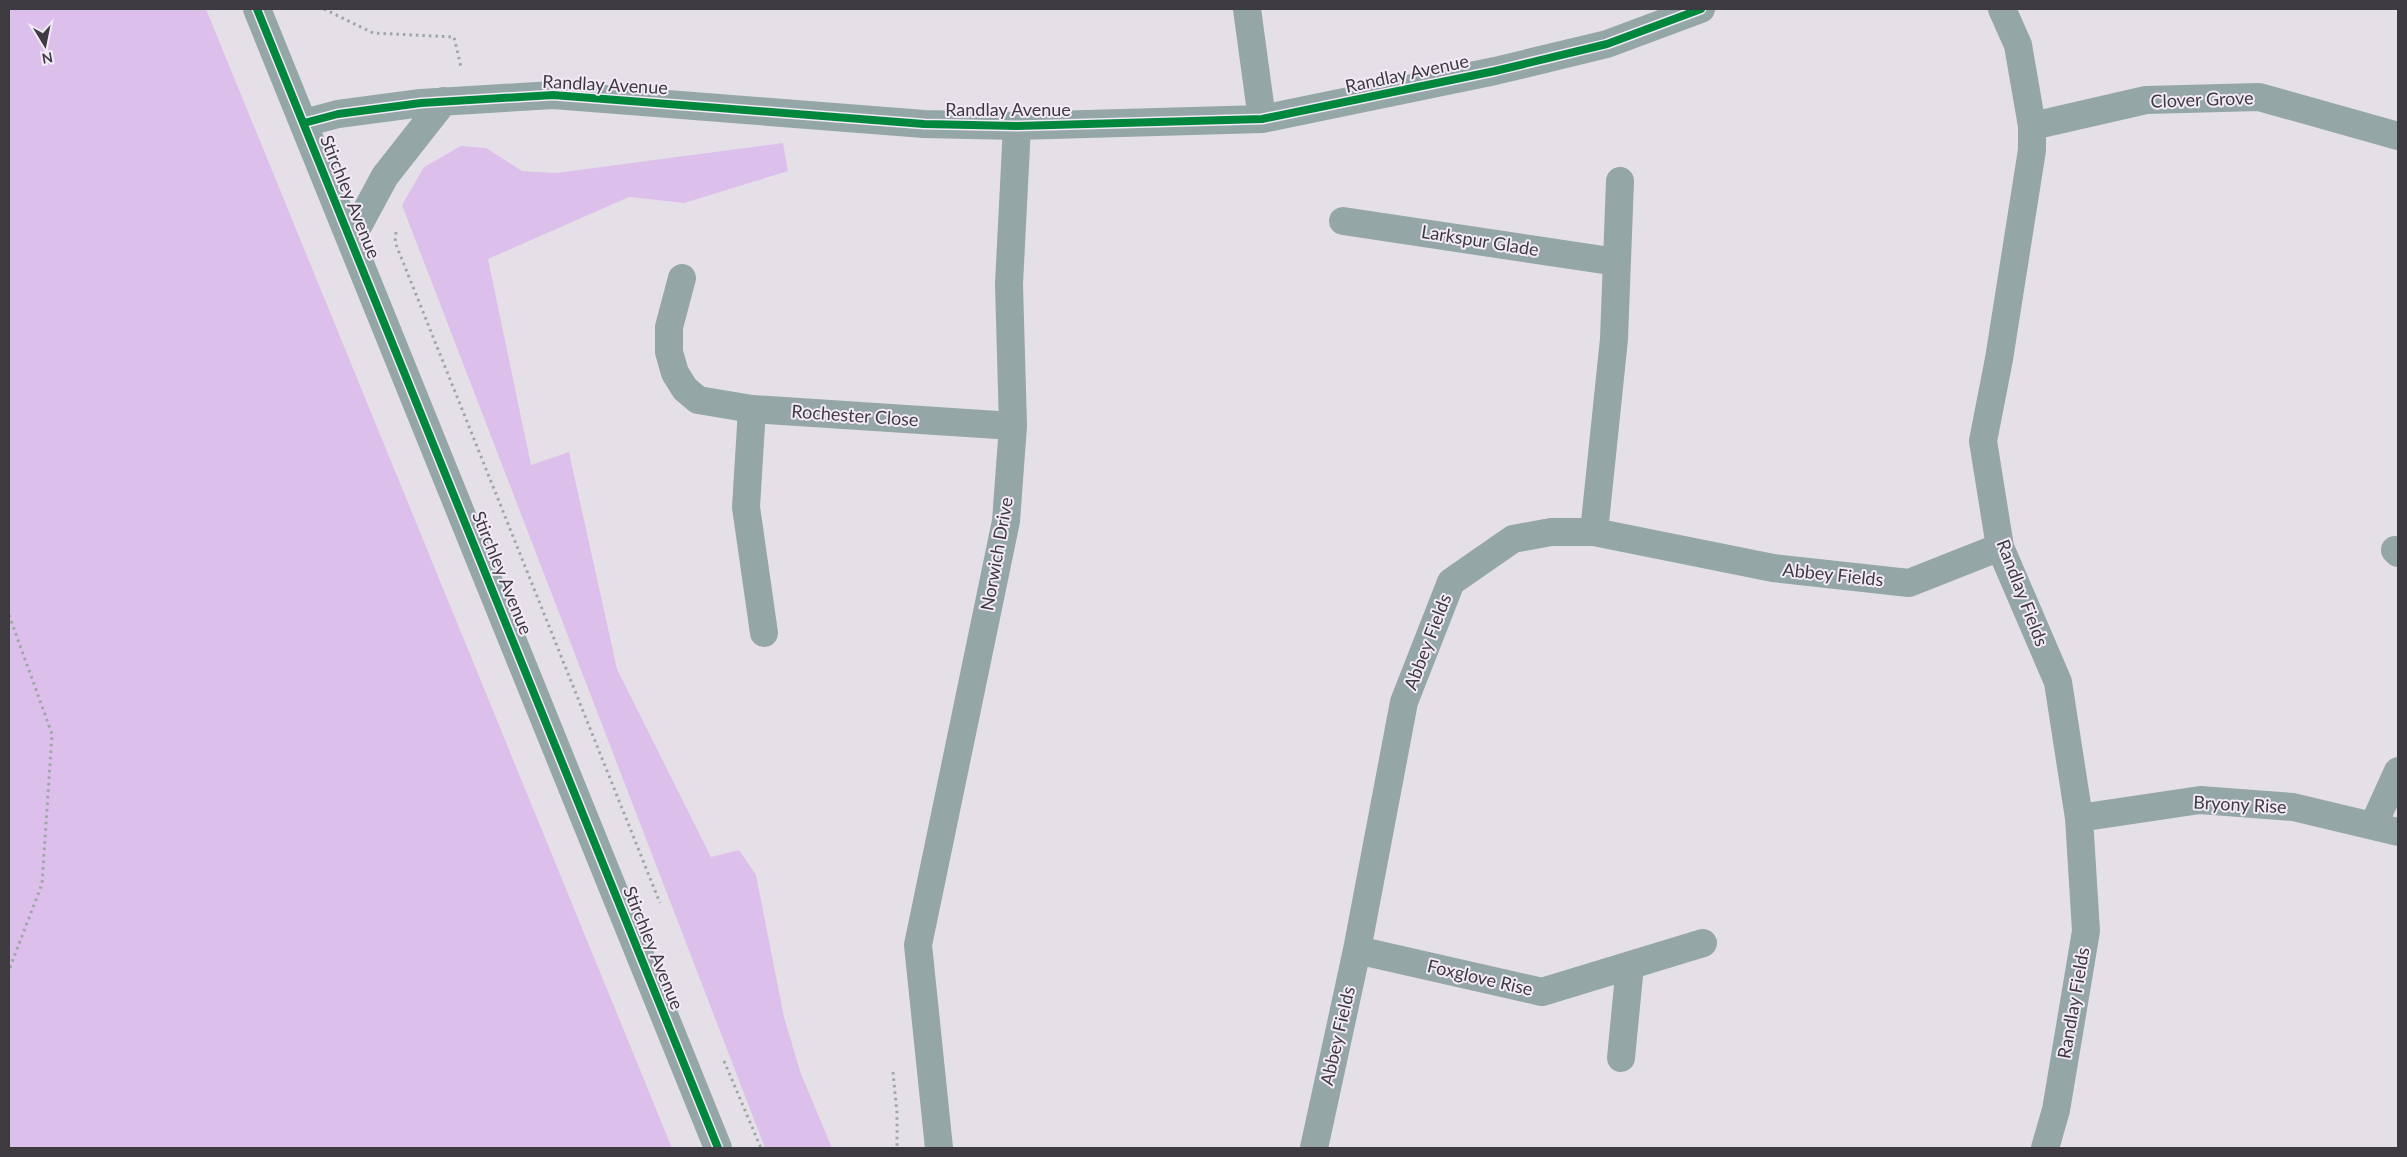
<svg xmlns="http://www.w3.org/2000/svg" width="2407" height="1157" font-family="Lato,sans-serif">
	<style>
		.green { fill: #dcc0eb }
		.lines { fill: none; stroke-linecap: round; stroke-linejoin: round }
		.path { stroke: #9ea7a7; stroke-width: 3; stroke-dasharray: 2.5 4; stroke-linecap: butt }
		.minor { stroke: #94a6a5; stroke-width: 28 }
		.cycleway-casing { stroke: #f3eaf8; stroke-width: 11 }
		.cycleway { stroke: #00873e; stroke-width: 8 }
		.labels { text-anchor: middle; stroke-width: 4; stroke-linejoin: round; paint-order: stroke }
		.street-label { font-size: 18px; fill: #3e3b40; stroke: #f3eaf8 }
	</style>
	<rect width="100%" height="100%" fill="#e5e0e8"/>
	<path class="green" d="M9 9H206L672 1148H9Z
		M783 143 788 171 684 203 629 197 488 259 531 465 569 452 617 669 711 857 739 850 756 875 784 1017 801 1074 832 1148H765L402 205 424 167 461 146 486 148 522 171 556 173Z"/>
	<g class="lines">
		<path class="path" d="M324 9 373 33 454 37 461 67
			M396 232 395 242 660 903
			M9 615 52 734 42 884 9 970
			M724 1061 761 1148
			M893 1072 897 1113V1148"/>
		<path class="minor" d="M257 9 718 1148
			M1247 9 1262 119
			M2002 9 2018 45 2032 126V150L1999 359 1983 441 2000 547 2058 682 2079 818 2086 931 2056 1110 2045 1148
			M304 123 338 114 421 103 553 95 924 124 1017 126 1262 119 1495 71 1607 44 1701 9
			M2032 126 2146 100 2259 97 2398 136
			M1343 221 1617 262
			M351 239 385 176 444 101
			M682 278 669 327V352L675 373 685 389 698 400 752 409 1013 426
			M752 409 746 507 764 633
			M1594 532 1614 339 1620 181
			M2395 550 2398 553
			M2079 818 2200 800 2293 807 2398 832
			M2373 826 2398 771
			M1357 950 1542 992 1703 943
			M1621 1058 1630 965
			M939 1148 918 945 1006 521 1013 426 1009 284 1017 126
			M1314 1148 1357 950 1404 702 1451 582 1513 539 1551 532H1594L1773 568 1909 583 2000 547"/>
		<g class="cycleway-casing">
			<path id="cycleway" d="M257 9 718 1148
				M304 123 338 114 421 103 553 95 924 124 1017 126 1262 119 1495 71 1607 44 1701 9"/>
		</g>
		<use href="#cycleway" class="cycleway"/>
	</g>
	<g class="labels">
		<g class="street-label">
			<text transform="translate(1407 74) rotate(-12)" y="6">Randlay Avenue</text>
			<text transform="translate(605 85) rotate(3)" y="6">Randlay Avenue</text>
			<text transform="translate(2202 100) rotate(-2)" y="6">Clover Grove</text>
			<text x="1008" y="116">Randlay Avenue</text>
			<text transform="translate(350 197) rotate(68)" y="6">Stirchley Avenue</text>
			<text transform="translate(1480 241) rotate(9)" y="6">Larkspur Glade</text>
			<text transform="translate(855 416) rotate(4)" y="6">Rochester Close</text>
			<text transform="translate(997 554) rotate(-80)" y="6">Norwich Drive</text>
			<text transform="translate(502 573) rotate(68)" y="6">Stirchley Avenue</text>
			<text transform="translate(1833 575) rotate(6)" y="6">Abbey Fields</text>
			<text transform="translate(2022 593) rotate(69)" y="6">Randlay Fields</text>
			<text transform="translate(1428 642) rotate(-69)" y="6">Abbey Fields</text>
			<text transform="translate(2240 805) rotate(3)" y="6">Bryony Rise</text>
			<text transform="translate(653 948) rotate(68)" y="6">Stirchley Avenue</text>
			<text transform="translate(1480 978) rotate(13)" y="6">Foxglove Rise</text>
			<text transform="translate(2074 1003) rotate(-80)" y="6">Randlay Fields</text>
			<text transform="translate(1338 1036) rotate(-77)" y="6">Abbey Fields</text>
		</g>
	</g>
	<rect width="2407" height="1157" fill="none" stroke="#3e3b40" stroke-width="20"/>
	<g transform="translate(45 45) rotate(170)" stroke="#f3eaf8" stroke-width="4" paint-order="stroke">
	<path d="M0-4L9 19L0 12L-9 19Z" fill="#3e3b40"/>
	<text y="-8" font-size="14" font-weight="bold" text-anchor="middle" fill="#3e3b40">N</text>
	</g>
</svg>
